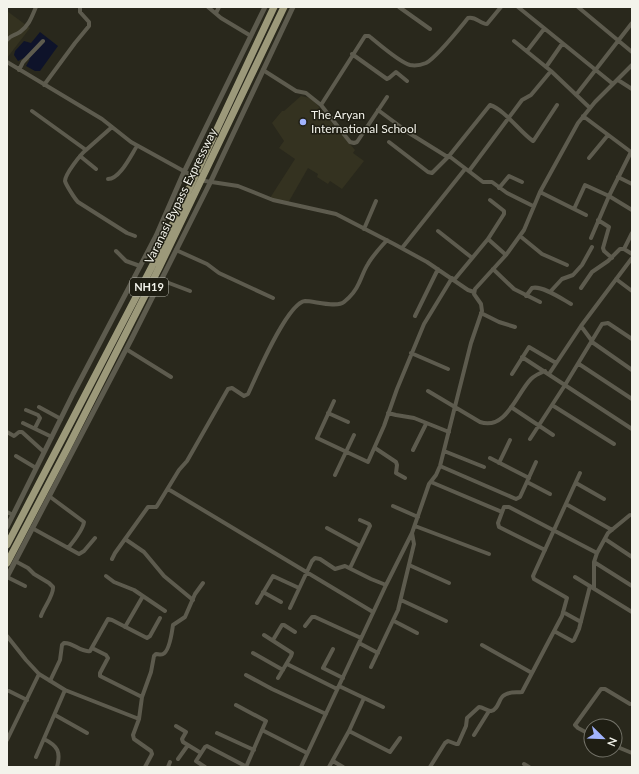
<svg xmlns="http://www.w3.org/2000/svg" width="639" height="774" font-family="Lato,sans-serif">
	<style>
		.built { fill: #343220 }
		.water { fill: #0e132a }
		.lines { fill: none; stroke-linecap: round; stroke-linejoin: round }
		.minor { stroke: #5d5b4e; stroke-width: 4 }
		.tertiary { stroke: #5d5b4e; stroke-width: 5 }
		.trunk { stroke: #9c997a; stroke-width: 7 }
		.poi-dot { fill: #a1b3fd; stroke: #1f1e13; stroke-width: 1.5 }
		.labels { text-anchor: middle; stroke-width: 3; stroke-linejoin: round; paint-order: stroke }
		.shield { fill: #1f1e13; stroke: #b3b3aa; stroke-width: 1 }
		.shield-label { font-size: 11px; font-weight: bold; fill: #f3f3eb }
		.poi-label { font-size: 12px; fill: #f3f3eb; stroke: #1f1e13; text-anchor: start }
		.street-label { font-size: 12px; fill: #f3f3eb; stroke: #1f1e13 }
	</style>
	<rect width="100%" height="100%" fill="#29281c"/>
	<path class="built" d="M7 11 30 28 7 58Z
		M301 96 310 98 314 101 355 150 353 153 364 161 342 189 330 181 328 184 317 177 318 174 308 168 288 203 270 198 295 159 279 148 284 141 272 123 282 111H284Z"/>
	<path class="water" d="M40 32 58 46 40 71H35L26 66 30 59 26 57 18 61 14 55 15 51 24 41 31 43Z"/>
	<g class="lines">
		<path class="minor" d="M208 7 221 18 251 36
			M399 7 430 29
			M518 7 613 84
			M578 7 632 52
			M216 13 219 7
			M7 40C12 34 14 36 20 32 29 26 32 16 36 7
			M514 41 551 71 590 108
			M527 51 544 29
			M352 54 387 79 389 78 396 72 407 81
			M7 62 102 119 131 142 189 174
			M546 67 562 44
			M19 70 23 62 43 41
			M263 70 296 91 306 93 321 105 365 36H369C379 44 399 62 410 65 415 66 421 65 426 63 437 57 459 29 468 18 476 16 480 24 487 24L501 7
			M618 80 632 89
			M44 85 75 43 89 26V22L80 12V7
			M576 95 632 23
			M321 105 350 142 354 143 357 142 387 97
			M378 110 409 133 446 156H449L483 182H492L507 193 533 206
			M32 111 86 150 112 127
			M583 116 631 152 609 196 591 238
			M389 142 428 172 432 173 449 156 490 105C505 110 520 132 533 141L534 140 557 105
			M86 150C81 154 65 174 65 181 66 185 75 199 78 202L127 233 135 236
			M80 156 96 169
			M589 158 608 135
			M469 171 522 100 531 95 551 71
			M618 177 632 184
			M108 179C120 179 131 155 137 146
			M205 181 238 186 273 200 336 214 394 244 427 262 468 290 474 292
			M499 188 509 176 522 182
			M540 192 586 215
			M574 209 585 185 609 196 632 210
			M598 220 609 227 603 248 604 251 612 258
			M364 229 376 201
			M438 231 471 257
			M520 236 542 254 567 265
			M488 239 506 255
			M402 248 465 169
			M624 249 632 233
			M176 250 207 264 219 273 273 298
			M116 251 126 261 140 266
			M493 269 514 289 540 302
			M616 279 632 291
			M161 280 190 291
			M454 280 488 239 504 214V211L490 200
			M581 288 592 272 608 261 620 249H624L632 254
			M550 292 562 279 573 275 582 265 592 247
			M526 296 532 288C542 285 562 299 571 304
			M481 313 499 322 515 327
			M415 316 438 269
			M581 326 592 341
			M592 342 632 370
			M126 349 171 377
			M411 353 448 369
			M522 357 632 429
			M579 364 632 399
			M512 374 529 347 556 363
			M549 374 581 326 632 258
			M428 391 480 422C506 431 517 393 531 379 535 375 540 373 545 371
			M334 401 317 438 368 462 384 426 397 389 424 324 452 278
			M552 405 614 444
			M39 407 61 419
			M511 407 553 435
			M26 410 38 415 40 418 35 428
			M328 413 348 422
			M388 413 396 415 414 418 449 432
			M23 423 52 437
			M7 432 14 436 19 432H22L44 452
			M530 439 565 385 602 324 608 323 632 339
			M375 448 396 462 397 465 396 473 405 478
			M413 450 426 424
			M444 451 484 467
			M16 456 36 468
			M490 458 529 478
			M499 463 510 440
			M440 466 516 499 520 497 536 462
			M335 475 354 435
			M431 482 502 512
			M527 482 550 494
			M576 483 604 499
			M168 489 373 612
			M49 496 84 522C83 529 73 542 68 548
			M566 504 612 530
			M393 506 418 517
			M7 512 13 515
			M415 526 489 554
			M32 528 79 554 84 551 95 538
			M327 528 360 546
			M125 539 144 552 164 576 193 600
			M605 539 632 557
			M545 550 499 527 498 523 504 507H509L597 553 594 562V588
			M597 553 608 533 630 515
			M112 559 115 553 148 507H156L157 506 179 470 187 461 228 389 232 388 244 396 248 394C256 377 287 303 305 301 314 301 337 308 344 302 349 298 356 290 359 283 362 277 364 270 368 264 373 255 380 248 387 240
			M15 561 28 568 34 574 49 583 53 587C54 595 44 607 41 616
			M594 562 632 586
			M409 565 449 583
			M350 568 370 526 369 524 360 520
			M106 576 114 582 134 590 165 611
			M7 577 25 586
			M575 577 632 612
			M263 592 281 602
			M401 600 446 621
			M257 603 273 576 299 588
			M290 608 312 561 315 558 320 559 335 569 345 566 371 579 386 585
			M563 612 581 622
			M394 621 417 633
			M305 626 312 617H315L361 638
			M125 627 143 596
			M554 631 572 641 574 640 579 629 590 586
			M264 635 292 653 291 656 278 678
			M7 636 26 660 39 674 65 690 36 757
			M273 640 282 625H284L295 632
			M359 643 378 653
			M482 645 532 673
			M92 648 106 655 108 658 100 673V676L142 697
			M333 649 323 668 343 678
			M253 653 283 670
			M287 664 337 689
			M371 667 398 610 414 544 412 533
			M246 675 272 689 326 714
			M50 681 60 660 62 645 64 643C73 642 81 653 90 651L108 619 112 620 147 638 150 636 160 618
			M339 686 383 707
			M65 690 139 719 133 735 134 739 151 751 152 754 145 767
			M9 691 27 700
			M236 705 266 721 246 767
			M55 715 87 733
			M139 719 142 697 151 672 154 656 156 654C158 654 161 655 163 654 170 651 172 631 173 625L185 617 195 594 203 583
			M176 726 186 732 182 739 183 742 201 753
			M262 730 307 753
			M349 731 390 752 400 738
			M217 733 254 750
			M474 735 489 711
			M591 735 578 728 575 725 601 689H605L630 704
			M44 739C58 746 61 752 57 767
			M7 740 39 674
			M615 746 632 753
			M178 759 188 745
			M333 761 343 767
			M524 764 529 767
			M168 767 170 762
			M205 767 196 761 205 747 207 746 247 767
			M301 767 386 585 412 533 429 484 436 475 440 466 471 343 482 311 481 304 474 294 475 289 506 255 524 230 540 192 578 123 595 102 632 65
			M329 767 349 731 364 698
			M430 767 445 743 448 741 456 744H458L466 726 467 718 479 707C483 707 487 711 491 711 498 710 499 699 503 696 508 691 517 693 522 692L562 616 567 598 534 579 533 576 580 473"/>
		<path class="tertiary" d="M7 527 73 394 156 236 184 172 265 7
			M7 577 132 338 210 183 293 7"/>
		<path class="trunk" d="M7 545 161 249 274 7
			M7 563 67 449 159 268 284 7"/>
	</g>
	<circle class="poi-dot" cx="303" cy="122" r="4"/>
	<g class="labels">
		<rect class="shield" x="130" y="278" width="38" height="18" rx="3"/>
		<g class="shield-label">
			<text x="149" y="291">NH19</text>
		</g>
		<g class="poi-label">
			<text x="311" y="119">The Aryan<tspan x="311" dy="14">International School</tspan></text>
		</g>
		<g class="street-label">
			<text transform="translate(181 196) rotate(-64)" y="4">Varanasi Bypass Expressway</text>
		</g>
	</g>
	<rect width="639" height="774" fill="none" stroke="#f3f3eb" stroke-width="16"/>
	<g transform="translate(603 738) rotate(113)"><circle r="19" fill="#1f1e13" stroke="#747369"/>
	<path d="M0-3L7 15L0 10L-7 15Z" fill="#a1b3fd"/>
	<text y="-6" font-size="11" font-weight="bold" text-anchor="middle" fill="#f3f3eb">N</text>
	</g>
</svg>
